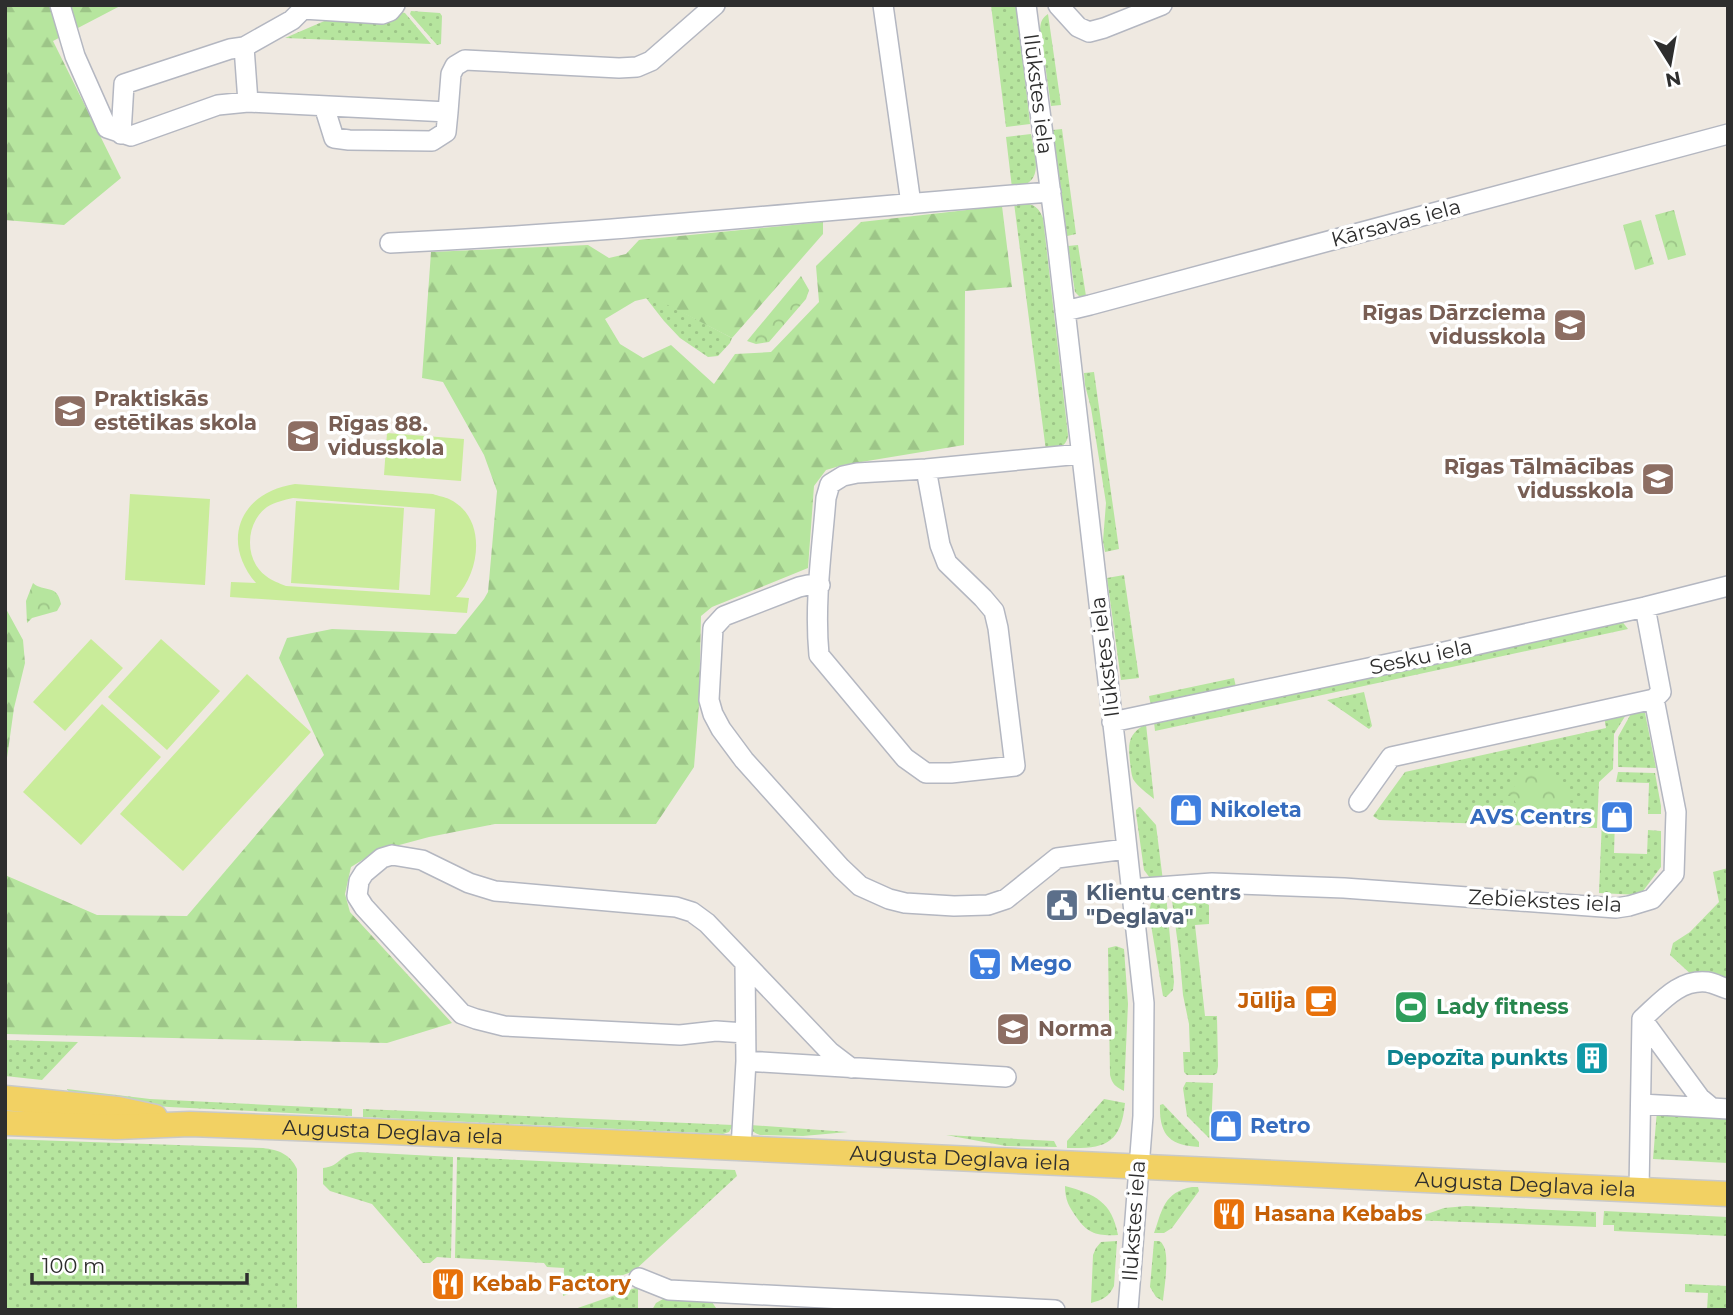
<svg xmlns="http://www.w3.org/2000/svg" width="1733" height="1315" font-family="Montserrat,sans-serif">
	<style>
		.grass { fill: url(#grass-dots) }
		.forest { fill: url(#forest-firs) }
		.park { fill: url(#park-crowns) }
		.pitch { fill: #c9ec9a; fill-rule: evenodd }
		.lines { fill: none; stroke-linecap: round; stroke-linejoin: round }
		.minor-casing { stroke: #b4b7c1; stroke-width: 22 }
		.major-casing { stroke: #c9c9c9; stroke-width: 27 }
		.minor { stroke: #fff; stroke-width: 19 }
		.major { stroke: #f2d163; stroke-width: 24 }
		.labels { text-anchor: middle; stroke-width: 7; stroke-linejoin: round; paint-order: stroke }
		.street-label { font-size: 21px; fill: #2e2e2e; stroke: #fff }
		.education-label { font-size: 21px; font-weight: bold; fill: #785e54; stroke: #fff; text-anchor: start }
		.shop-label { font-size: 21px; font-weight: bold; fill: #366cbe; stroke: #fff; text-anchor: start }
		.service-label { font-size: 21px; font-weight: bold; fill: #4e5e75; stroke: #fff; text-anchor: start }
		.food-label { font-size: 21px; font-weight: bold; fill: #c56008; stroke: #fff; text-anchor: start }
		.leisure-label { font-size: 21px; font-weight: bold; fill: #27864d; stroke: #fff; text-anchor: start }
		.culture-label { font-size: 21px; font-weight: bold; fill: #0d838f; stroke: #fff; text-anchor: end }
	</style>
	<defs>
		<pattern id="grass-dots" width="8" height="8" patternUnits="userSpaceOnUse" patternTransform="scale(1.75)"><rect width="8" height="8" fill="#b6e59e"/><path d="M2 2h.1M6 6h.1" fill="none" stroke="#9dc588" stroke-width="1.8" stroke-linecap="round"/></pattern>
		<pattern id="forest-firs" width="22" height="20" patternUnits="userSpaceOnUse" patternTransform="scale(1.75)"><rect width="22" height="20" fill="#b6e59e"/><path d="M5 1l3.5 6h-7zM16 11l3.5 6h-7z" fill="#9dc588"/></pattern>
		<pattern id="park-crowns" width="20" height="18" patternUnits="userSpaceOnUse" patternTransform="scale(1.75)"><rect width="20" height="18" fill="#b6e59e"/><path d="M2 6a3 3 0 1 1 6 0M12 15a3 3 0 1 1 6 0" fill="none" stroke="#9dc588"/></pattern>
	</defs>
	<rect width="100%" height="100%" fill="#efe9e1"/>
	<path class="grass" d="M991 5H1017L1030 124 1006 127Z
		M411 11 440 13 442 16 441 44 437 45 410 14Z
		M401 12 405 13 431 44 285 38 329 19Z
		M1048 14 1061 105 1051 106 1040 29C1041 21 1042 18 1048 14Z
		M1062 129 1076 234 1067 236 1053 130Z
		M1031 134C1035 159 1046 184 1012 188L1006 137Z
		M1014 203C1029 203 1037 203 1043 218L1068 435C1067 447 1057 449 1046 451Z
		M1078 245 1086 296 1080 297 1075 292 1068 246Z
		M652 296 732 338 730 343 718 356 708 357 680 338 664 321 646 298Z
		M1094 372 1119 549 1105 552 1103 541 1106 503 1091 408 1085 385 1084 373Z
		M1124 575 1139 678 1121 680 1107 578Z
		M1621 620 1628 629 1155 731 1154 722Z
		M1234 678 1236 687 1151 706 1149 696Z
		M1364 692 1372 726 1369 729 1327 700Z
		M1644 708 1656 768 1618 767V737L1633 710Z
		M1629 710 1614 734 1613 769 1599 782 1597 828 1379 820 1373 816 1405 772 1606 728 1604 716Z
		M1146 724 1154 799C1147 793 1138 787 1133 779 1131 774 1131 768 1130 762 1128 743 1128 734 1146 724Z
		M1618 772 1655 773 1661 806V814H1648L1649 783 1616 782Z
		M1139 807H1140L1156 825 1163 881 1150 878 1144 870 1136 813V810Z
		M1602 819H1615L1614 853 1647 854 1648 830 1661 831V867L1640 895 1599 893Z
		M1728 868V984L1694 977 1670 955 1673 943 1690 932 1719 902 1713 872Z
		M1171 893H1187L1209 905V924L1195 925 1205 1016H1217L1218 1066 1217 1073 1214 1075H1187L1184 1072 1183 1052H1190L1189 1024 1183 995 1180 960Z
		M1166 894 1174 982 1173 990 1166 997 1163 996 1149 913 1152 898Z
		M1116 946 1124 949 1128 1004 1124 1091C1116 1087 1112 1084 1110 1075L1108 948Z
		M5 1040 78 1042 42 1080 5 1076Z
		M1186 1082 1213 1083 1211 1133 1209 1138 1187 1116 1183 1088Z
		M67 1089 150 1099 352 1109V1116L169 1107 100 1101 72 1096Z
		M1104 1099 1125 1103C1121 1144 1105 1149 1067 1148V1141Z
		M1163 1104 1199 1142V1147C1170 1146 1159 1135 1160 1105Z
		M363 1109 733 1125 729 1132 723 1134 363 1117Z
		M1657 1110 1728 1115V1163L1653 1159Z
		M750 1125 848 1132 803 1136 760 1135C755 1133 750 1131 750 1125Z
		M946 1135 1054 1141 1057 1147 1006 1146Z
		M5 1139 263 1148C279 1150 290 1154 297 1169V1310H5Z
		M359 1152 453 1157 451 1258 437 1257 430 1263H423L372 1204 330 1191 323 1184V1168C342 1166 338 1154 359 1152Z
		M457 1157 735 1170 737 1176 634 1271 604 1282 599 1278 592 1280 591 1286 563 1296 564 1268 547 1267 544 1263 455 1258Z
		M1065 1186C1095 1194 1112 1202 1118 1235 1098 1236 1088 1234 1077 1218 1069 1207 1065 1200 1065 1186Z
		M1192 1187H1198L1199 1191 1172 1228 1164 1233H1154C1162 1210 1164 1192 1192 1187Z
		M1466 1206 1596 1212V1227L1410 1220 1444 1208Z
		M1604 1211 1728 1217V1236L1614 1231V1225H1603Z
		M1117 1241 1114 1286C1109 1297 1102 1300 1091 1303L1093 1255 1096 1248 1101 1242Z
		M1154 1241C1158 1241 1161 1240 1163 1245 1170 1255 1164 1289 1163 1301L1156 1297 1150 1287Z
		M1685 1284 1728 1286V1310H1707L1708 1293 1685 1292Z
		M638 1287V1310H572Z
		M663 1299 712 1302 716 1308 760 1310H652L656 1303Z"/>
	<path class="forest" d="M5 5H122L53 41 121 178 64 225 5 220Z
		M1002 206 1012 287 965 291 964 445 843 465 826 470 814 486 808 568 712 607 701 616 699 705 694 767 656 824H495L429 837 377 851 351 867 345 894 350 912 452 1023 387 1043 5 1034V875L97 915 187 916 324 755 279 658 287 638 332 629 456 634 484 599 488 592 497 491 484 455 443 382 422 378 431 252 588 245 609 258 626 254 639 240 823 222V234L732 338 652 297 635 301 605 319 620 344 643 358 671 345 714 384 735 354 771 352 819 302 816 266 861 222Z
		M5 607 23 640 25 663 14 708 5 772Z"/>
	<path class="park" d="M1674 210 1686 255 1668 260 1655 215Z
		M1641 220 1654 264 1635 270 1623 225Z
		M801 276 809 290 806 299 769 342 756 344 747 341Z
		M33 583C44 593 57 583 61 604L57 611 32 618 27 623 26 601Z
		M1536 768C1550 770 1555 775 1561 787L1569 788V819L1545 818 1544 824H1536L1537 818C1525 814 1516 808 1513 796H1507V790H1513C1517 778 1523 772 1536 768Z"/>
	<path class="pitch" d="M387 433 464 439 461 481 384 475Z
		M295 484 433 494C438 496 445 497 449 499 487 517 481 571 456 597L469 598 467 613 230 597 231 582 256 583C220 541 240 492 295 484ZM293 498 435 509 430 595 286 586C279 583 272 581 266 576 244 560 245 523 267 507 275 502 284 500 293 498Z
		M130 494 210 499 205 585 125 580Z
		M296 501 404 508 399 590 291 583Z
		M91 639 123 668 65 731 33 702Z
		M161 639 220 691 167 750 108 697Z
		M247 674 311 732 183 871 120 814Z
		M102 704 161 757 81 845 23 792Z"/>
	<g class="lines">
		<g class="minor-casing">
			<path id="minor" d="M60 5 75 56 107 128 131 136 218 105 248 102 448 112 451 74 455 66 465 60 619 68 637 67 651 61 715 5
				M883 5 911 204
				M1026 5 1057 241 1119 776 1144 1003 1143 1116 1128 1310
				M1058 5 1078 27 1089 32 1104 28 1162 5
				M248 102 244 47 292 20 303 9 382 14 390 11 395 5
				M324 106 334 138 349 140 432 141 446 132 448 112
				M121 134 124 84 230 49 244 47
				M390 243C611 233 830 209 1051 192
				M1065 311 1090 305 1728 134
				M926 469 940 545 947 563 983 598 994 611 998 628 1015 766 951 773H926L905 758 819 655C814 603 822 549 826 498L830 484 843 476 857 473 926 469 1081 454
				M820 585H808L799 587 724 616 713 628 709 700 713 714 721 729 744 760 841 868 860 886 889 899 905 903 954 906 988 905 1006 899 1057 858 1126 849
				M1112 722 1435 654 1645 607 1728 586
				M1359 802 1391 757 1654 699
				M1130 889 1212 883 1344 888 1616 908 1629 906 1652 899 1674 874 1676 812 1654 699 1661 692 1645 607
				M1642 1019 1700 1098 1712 1108 1728 1109
				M745 1033 716 1031 680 1035 504 1026 476 1019 462 1014 364 907 357 896 359 881 364 873 382 858 392 855 422 860 469 883 495 891 676 907 692 912 707 923 830 1052 851 1068
				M746 1061 1006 1077
				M1641 1104 1712 1108
				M741 1148 746 1061 745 964
				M1639 1190 1642 1019C1661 1002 1679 979 1707 982 1714 983 1721 987 1728 989
				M639 1278 669 1290 1055 1310"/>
		</g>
		<g class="major-casing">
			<g id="major">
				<path d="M5 1098 118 1109 155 1117"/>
				<path id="s1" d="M5 1123 116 1127 190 1124 370 1131 1728 1194"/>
			</g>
		</g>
		<use href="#minor" class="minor"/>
		<use href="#major" class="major"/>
	</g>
	<defs>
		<g id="school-square" transform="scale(1.75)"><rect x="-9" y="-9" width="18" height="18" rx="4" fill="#8d6e63" stroke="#fff"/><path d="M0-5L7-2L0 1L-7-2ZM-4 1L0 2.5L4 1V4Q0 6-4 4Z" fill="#fff"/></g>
		<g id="shop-square" transform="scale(1.75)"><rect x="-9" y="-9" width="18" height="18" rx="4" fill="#3f7fe0" stroke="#fff"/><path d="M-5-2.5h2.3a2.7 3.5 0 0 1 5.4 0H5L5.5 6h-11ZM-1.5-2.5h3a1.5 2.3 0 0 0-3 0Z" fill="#fff"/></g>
		<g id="civic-square" transform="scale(1.75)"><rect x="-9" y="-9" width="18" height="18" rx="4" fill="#5c6f8a" stroke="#fff"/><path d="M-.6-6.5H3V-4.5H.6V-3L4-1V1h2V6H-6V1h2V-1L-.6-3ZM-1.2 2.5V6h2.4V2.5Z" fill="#fff"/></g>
		<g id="supermarket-square" transform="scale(1.75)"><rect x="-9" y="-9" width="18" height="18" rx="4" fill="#3f7fe0" stroke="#fff"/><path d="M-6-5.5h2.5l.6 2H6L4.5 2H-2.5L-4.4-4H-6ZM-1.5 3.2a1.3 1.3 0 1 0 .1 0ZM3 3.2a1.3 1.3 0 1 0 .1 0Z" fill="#fff"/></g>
		<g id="cafe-square" transform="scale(1.75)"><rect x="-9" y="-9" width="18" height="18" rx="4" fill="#e8710a" stroke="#fff"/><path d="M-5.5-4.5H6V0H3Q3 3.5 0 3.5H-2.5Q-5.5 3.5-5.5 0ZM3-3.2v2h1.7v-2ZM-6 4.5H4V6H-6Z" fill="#fff"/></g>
		<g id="stadium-square" transform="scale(1.75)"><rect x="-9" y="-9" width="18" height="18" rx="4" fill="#2e9e5b" stroke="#fff"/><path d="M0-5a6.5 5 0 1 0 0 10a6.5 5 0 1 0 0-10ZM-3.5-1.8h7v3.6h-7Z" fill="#fff"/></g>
		<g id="building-square" transform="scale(1.75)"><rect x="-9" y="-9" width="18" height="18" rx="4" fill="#0f9aa8" stroke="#fff"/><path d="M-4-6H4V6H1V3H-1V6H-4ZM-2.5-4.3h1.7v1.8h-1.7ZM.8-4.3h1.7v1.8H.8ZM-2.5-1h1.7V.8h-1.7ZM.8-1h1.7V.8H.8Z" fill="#fff"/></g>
		<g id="restaurant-square" transform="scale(1.75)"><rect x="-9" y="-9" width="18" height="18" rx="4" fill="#e8710a" stroke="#fff"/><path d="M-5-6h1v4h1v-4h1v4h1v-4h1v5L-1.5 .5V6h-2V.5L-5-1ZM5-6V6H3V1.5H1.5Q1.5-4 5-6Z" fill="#fff"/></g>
	</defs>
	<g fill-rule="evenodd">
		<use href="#school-square" x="1570" y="325"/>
		<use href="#school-square" x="70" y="411"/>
		<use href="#school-square" x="303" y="436"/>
		<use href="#school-square" x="1658" y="479"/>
		<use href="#shop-square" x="1186" y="810"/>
		<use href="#shop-square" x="1617" y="817"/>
		<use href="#civic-square" x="1062" y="905"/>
		<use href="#supermarket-square" x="985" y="964"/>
		<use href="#cafe-square" x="1321" y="1001"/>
		<use href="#stadium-square" x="1411" y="1007"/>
		<use href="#school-square" x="1013" y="1029"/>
		<use href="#building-square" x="1592" y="1058"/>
		<use href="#shop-square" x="1226" y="1126"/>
		<use href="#restaurant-square" x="1229" y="1214"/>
		<use href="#restaurant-square" x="448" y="1284"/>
	</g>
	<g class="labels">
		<g class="street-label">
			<text transform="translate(1038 94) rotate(83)" y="7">Ilūkstes iela</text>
			<text transform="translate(1396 223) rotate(-15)" y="7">Kārsavas iela</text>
			<text transform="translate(1105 657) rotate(-97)" y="7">Ilūkstes iela</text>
			<text transform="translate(1421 657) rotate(-12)" y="7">Sesku iela</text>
			<text transform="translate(1545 901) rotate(3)" y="7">Zebiekstes iela</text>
			<text dy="7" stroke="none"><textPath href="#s1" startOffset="388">Augusta Deglava iela</textPath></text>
			<text dy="7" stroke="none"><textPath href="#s1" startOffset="956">Augusta Deglava iela</textPath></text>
			<text dy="7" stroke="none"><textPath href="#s1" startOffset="1522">Augusta Deglava iela</textPath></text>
			<text transform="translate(1134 1221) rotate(-86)" y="7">Ilūkstes iela</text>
		</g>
		<g class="education-label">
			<text x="1546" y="320" text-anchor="end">Rīgas Dārzciema<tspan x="1546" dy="24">vidusskola</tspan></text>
			<text x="94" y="406">Praktiskās<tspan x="94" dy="24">estētikas skola</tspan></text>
			<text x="328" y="431">Rīgas 88.<tspan x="328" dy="24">vidusskola</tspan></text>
			<text x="1634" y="474" text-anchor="end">Rīgas Tālmācības<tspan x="1634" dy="24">vidusskola</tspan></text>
			<text x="1038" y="1036">Norma</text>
		</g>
		<g class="shop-label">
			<text x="1210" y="817">Nikoleta</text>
			<text x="1592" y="824" text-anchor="end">AVS Centrs</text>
			<text x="1010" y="971">Mego</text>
			<text x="1250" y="1133">Retro</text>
		</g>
		<g class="service-label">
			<text x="1086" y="900">Klientu centrs<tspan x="1086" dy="24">"Deglava"</tspan></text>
		</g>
		<g class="food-label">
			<text x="1296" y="1008" text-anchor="end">Jūlija</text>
			<text x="1254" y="1221">Hasana Kebabs</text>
			<text x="472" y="1291">Kebab Factory</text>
		</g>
		<g class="leisure-label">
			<text x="1436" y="1014">Lady fitness</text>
		</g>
		<g class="culture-label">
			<text x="1568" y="1065">Depozīta punkts</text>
		</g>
	</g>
	<rect width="1733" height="1315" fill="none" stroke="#2e2e2e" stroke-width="14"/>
	<g transform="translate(1670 63) rotate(169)" stroke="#ffffff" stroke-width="5" paint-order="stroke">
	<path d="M0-5L12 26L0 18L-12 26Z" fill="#2e2e2e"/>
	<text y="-10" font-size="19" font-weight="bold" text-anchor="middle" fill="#2e2e2e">N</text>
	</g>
	<path d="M32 1273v10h215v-10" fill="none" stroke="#2e2e2e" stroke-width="3.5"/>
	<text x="42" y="1273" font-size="21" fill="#2e2e2e" stroke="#ffffff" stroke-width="5" paint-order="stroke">100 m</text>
</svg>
